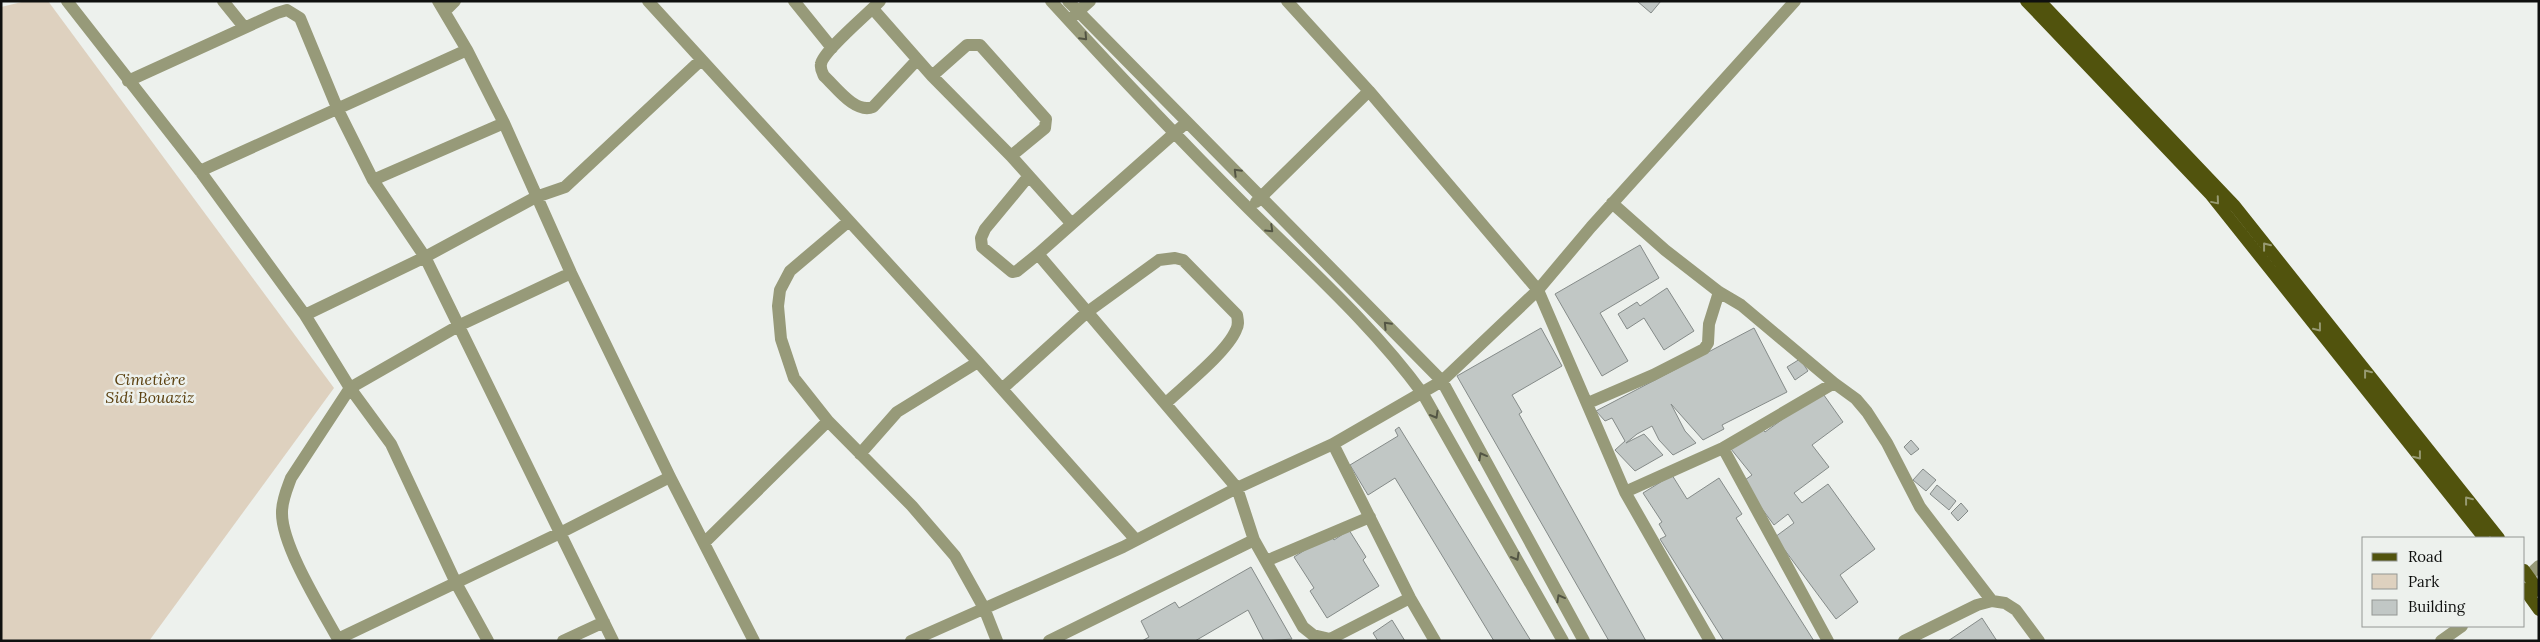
<svg xmlns="http://www.w3.org/2000/svg" width="2540" height="642" font-family="Lora,serif">
	<style>
		.green { fill: #ded1bf }
		.building { fill: #c1c7c5; stroke: #858b89 }
		.lines { fill: none; stroke-linecap: round; stroke-linejoin: round }
		.minor { stroke: #979a79; stroke-width: 12 }
		.major { stroke: #51530d; stroke-width: 12 }
		.oneway { stroke: #535544 }
		.oneway2 { stroke: #979a72 }
		.labels { text-anchor: middle; stroke-width: 5; stroke-linejoin: round; paint-order: stroke }
		.park-label { font-size: 16px; font-style: italic; fill: #5b400f; stroke: #edf1ed }
	</style>
	<rect width="100%" height="100%" fill="#edf1ed"/>
	<path class="green" d="M26 1H48L334 388 149 641H1V7Z"/>
	<path class="building" d="M1637 1H1661L1651 13Z
		M1640 245 1659 278 1600 313 1628 361 1602 376 1555 294Z
		M1667 288 1694 331 1664 350 1644 318 1627 329 1618 314 1637 302 1640 306Z
		M1541 328 1562 366 1512 395 1522 412 1519 414 1646 641H1609L1457 376Z
		M1754 328 1787 392 1722 425 1724 429 1703 440 1671 404 1685 431 1696 443 1673 455 1659 440 1652 426 1637 434 1626 443 1644 434 1663 455 1635 471 1615 450 1625 441 1612 418 1605 421 1596 411Z
		M1800 359 1808 371 1795 380 1787 367Z
		M1821 391 1843 422 1812 445 1829 467 1794 493 1802 503 1828 484 1875 549 1840 575 1858 602 1836 619 1775 537 1794 523 1788 514 1774 525 1742 482 1752 475 1731 449 1761 427 1765 432Z
		M1399 427 1531 641H1494L1395 478 1368 495 1350 465 1398 436 1395 430Z
		M1911 440 1919 449 1911 455 1904 447Z
		M1923 469 1936 480 1926 491 1913 480Z
		M1672 475 1687 499 1719 478 1742 514 1736 518 1814 641H1724L1660 539 1666 536 1659 524 1662 522 1643 493Z
		M1937 485 1956 501 1949 510 1930 494Z
		M1961 503 1968 511 1958 521 1951 513Z
		M1349 530 1366 557 1363 560 1379 586 1327 618 1310 591 1314 588 1294 557 1330 534 1334 540Z
		M1251 567 1292 639 1264 641 1248 610 1195 641H1142L1149 637 1141 621 1175 602 1179 608Z
		M1982 618 1997 641H1948Z
		M1392 620 1405 641H1378L1373 633Z"/>
	<g class="lines">
		<path class="minor" d="M67 1 200 171 305 315 350 388 291 478C287 489 282 500 282 512 281 545 322 610 339 641
			M223 1 244 27
			M438 1 467 50 504 123 571 273 670 477 754 641
			M648 1 978 362 1136 540
			M794 1 832 48
			M880 1C869 13 823 51 821 64 820 69 822 72 824 76 836 87 855 114 873 107L917 60
			M1051 1C1114 70 1178 138 1244 204 1305 265 1372 324 1423 394L1563 641
			M1068 1 1442 381 1584 641
			M1287 1 1369 91 1538 290 1625 492 1710 641
			M873 9 932 76 1011 156 1071 223
			M445 11 455 1
			M1071 18 1090 1
			M932 76 967 45H980L1046 119 1045 128 1011 156
			M128 81 277 13 287 10 300 18 338 110 373 180 425 257 613 641
			M200 171 467 50
			M1028 177 985 229 981 238 982 247 1012 272 1017 271 1038 254 1187 122
			M373 180 504 123
			M1256 202 1369 91
			M1612 203 1665 250 1719 292 1741 305 1834 383 1856 399 1867 412 1887 443 1920 507 1992 601
			M849 221 790 271 780 290 778 306 781 339 794 378 828 421 912 506 955 556 984 608 997 641
			M1038 254 1237 488 1254 540 1303 627 1313 635 1330 639 1410 598
			M305 315 425 257 536 197 565 187 701 60
			M1002 389 1086 313 1159 260 1175 258 1183 260 1237 315C1238 321 1239 325 1236 330 1227 352 1184 386 1166 403
			M1588 403 1653 375 1704 349 1708 343 1709 324 1719 292
			M1333 444 1410 598 1435 641
			M1723 448 1828 641
			M860 454 897 412 978 362
			M1625 492 1723 448 1834 383
			M704 543 828 421
			M1266 561 1370 517
			M2524 580 2539 566
			M338 639 560 533 670 477
			M488 641 456 583 391 444 350 388 460 325 571 273
			M563 641 604 622
			M911 641 1123 547 1237 488 1333 444 1442 381 1538 290 1591 227 1795 1
			M1049 641 1254 540
			M1904 641 1977 605 1992 601 2005 603 2016 610 2039 641
			M2441 641 2462 626"/>
		<path class="major" d="M2026 1 2210 194 2484 538
			M2040 1 2235 206 2499 538
			M2524 570 2539 591
			M2524 589 2539 610"/>
	</g>
	<defs><path id="oneway-chevron" d="M-2-3.5L2.5 0L-2 3.5" fill="none" stroke-width="1.6" stroke-linecap="round" stroke-linejoin="round" transform="scale(1.25)"/></defs>
	<g class="oneway">
		<use href="#oneway-chevron" transform="translate(1084 37) rotate(47)"/>
		<use href="#oneway-chevron" transform="translate(1237 172) rotate(-135)"/>
		<use href="#oneway-chevron" transform="translate(1270 229) rotate(44)"/>
		<use href="#oneway-chevron" transform="translate(1387 325) rotate(-134)"/>
		<use href="#oneway-chevron" transform="translate(1435 415) rotate(60)"/>
		<use href="#oneway-chevron" transform="translate(1482 456) rotate(-119)"/>
		<use href="#oneway-chevron" transform="translate(1516 557) rotate(60)"/>
		<use href="#oneway-chevron" transform="translate(1560 598) rotate(-119)"/>
	</g>
	<g class="oneway2">
		<use href="#oneway-chevron" transform="translate(2216 201) rotate(50)"/>
		<use href="#oneway-chevron" transform="translate(2266 246) rotate(-128)"/>
		<use href="#oneway-chevron" transform="translate(2318 328) rotate(52)"/>
		<use href="#oneway-chevron" transform="translate(2367 373) rotate(-128)"/>
		<use href="#oneway-chevron" transform="translate(2418 456) rotate(52)"/>
		<use href="#oneway-chevron" transform="translate(2468 500) rotate(-128)"/>
	</g>
	<g class="labels">
		<g class="park-label">
			<text x="150" y="385">Cimetière<tspan x="150" dy="18">Sidi Bouaziz</tspan></text>
		</g>
	</g>
	<rect width="2540" height="642" fill="none" stroke="#0f100f" stroke-width="5"/>
	<rect x="2362" y="537" width="162" height="90" fill="#edf1ed" stroke="#949794"/>
	<rect x="2372" y="553" width="25" height="8" fill="#51530d" stroke="#949794"/>
	<text x="2408" y="562" font-size="15" fill="#0f100f">Road</text>
	<rect x="2372" y="574" width="25" height="15" fill="#ded1bf" stroke="#949794"/>
	<text x="2408" y="587" font-size="15" fill="#0f100f">Park</text>
	<rect x="2372" y="600" width="25" height="15" fill="#c1c7c5" stroke="#949794"/>
	<text x="2408" y="612" font-size="15" fill="#0f100f">Building</text>
</svg>
